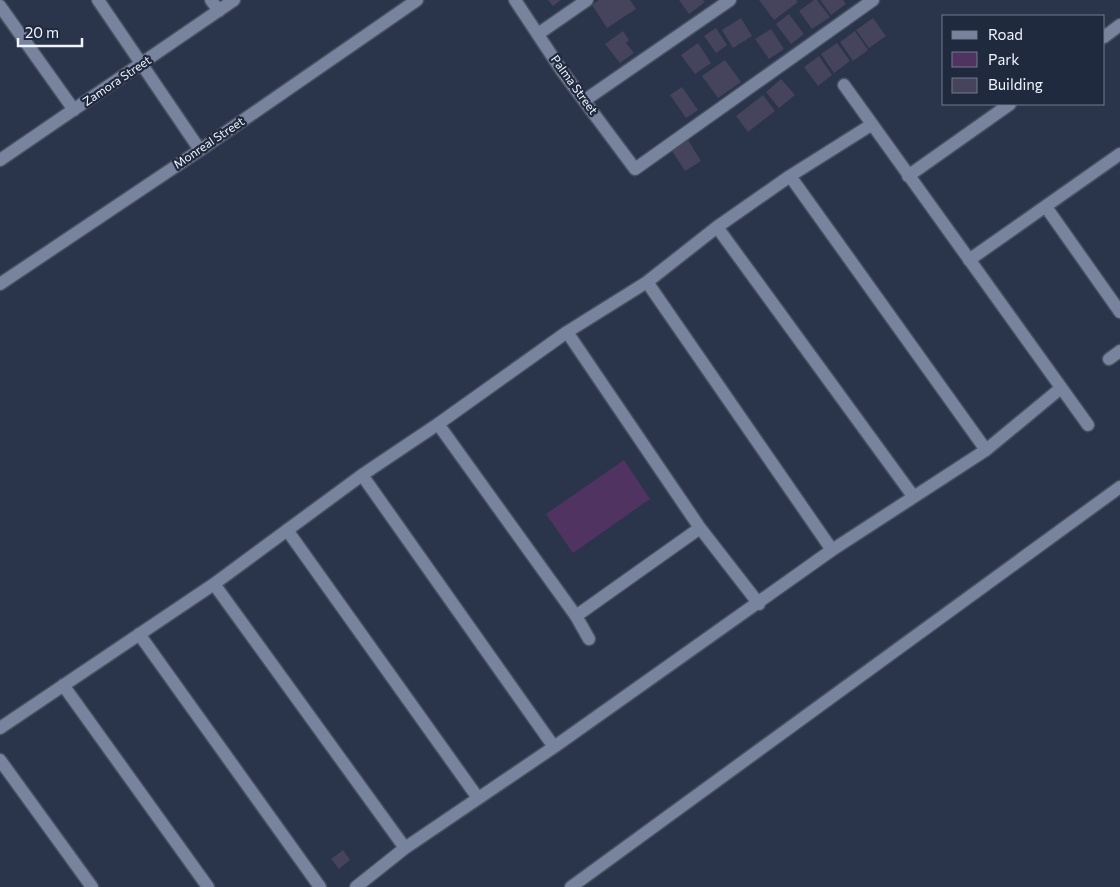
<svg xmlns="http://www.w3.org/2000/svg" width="1120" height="887" font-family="Commissioner,sans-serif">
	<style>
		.green { fill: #513362 }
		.building { fill: #46445d }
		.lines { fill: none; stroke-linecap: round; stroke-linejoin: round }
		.minor-casing { stroke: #474f60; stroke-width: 15 }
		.minor { stroke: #78849e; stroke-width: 12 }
		.labels { text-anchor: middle; stroke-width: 4.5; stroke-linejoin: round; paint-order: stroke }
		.street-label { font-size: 12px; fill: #f0f4fd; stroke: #202a3f }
	</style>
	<rect width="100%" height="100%" fill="#2a344a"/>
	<path class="green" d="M624 460 650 499 573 553 546 514Z"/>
	<path class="building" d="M548 0H561L553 6Z
		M599 0H630L636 9 607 28 592 5Z
		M679 0H703L705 2 689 14Z
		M759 0H796L798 2 774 20Z
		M814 0H817L830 17 812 29 799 11Z
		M820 0H843L846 4 831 15Z
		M789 14 804 34 791 44 776 24Z
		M741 18 752 36 733 48 722 30Z
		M873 18 886 36 869 48 856 30Z
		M716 28 727 45 716 53 704 36Z
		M771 29 784 49 769 59 755 39Z
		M623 31 629 40 626 43 634 53 620 63 605 44Z
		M855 31 868 50 853 61 840 42Z
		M698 43 711 63 695 74 681 55Z
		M837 43 850 61 834 73 821 54Z
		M819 56 832 75 818 86 804 67Z
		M725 60 741 82 718 98 702 76Z
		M781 79 795 95 779 108 766 92Z
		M682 87 698 110 686 118 670 95Z
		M763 95 775 111 748 132 736 116Z
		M688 140 701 161 685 171 672 151Z
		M343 850 350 860 339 869 331 859Z"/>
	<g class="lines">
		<g class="minor-casing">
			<path id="minor" d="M98 0 200 150
				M211 0 219 11
				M515 0 562 71 635 169 873 0
				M0 6 74 110
				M538 34 587 0
				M1104 37 1120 25
				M844 85 1088 425
				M585 100 730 0
				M0 160 234 0
				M790 176 986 450
				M908 176 1010 104
				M1046 207 1120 312
				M717 227 913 496
				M969 260 1120 154
				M647 282 832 550
				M0 284 200 150 417 0
				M567 332 700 528 759 604
				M1109 359 1120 351
				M438 424 576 616 589 639
				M362 475 554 747
				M287 530 478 798
				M214 584 405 848
				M576 616 700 528
				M139 634 320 887
				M63 685 208 887
				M0 728 214 584 362 475 438 424 567 332 647 282 717 227 790 176 871 125
				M0 760 92 887
				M356 887 405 848 554 747 832 550 986 450 1061 388
				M571 887 1120 487"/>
		</g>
		<use href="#minor" class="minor"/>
	</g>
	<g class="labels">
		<g class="street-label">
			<text transform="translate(117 81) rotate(-34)" y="4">Zamora Street</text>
			<text transform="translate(574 85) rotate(54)" y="4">Palma Street</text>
			<text transform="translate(209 143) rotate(-34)" y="4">Monreal Street</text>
		</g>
	</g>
	<rect x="942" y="15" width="162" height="90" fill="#202a3f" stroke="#737b8b"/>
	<rect x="952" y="31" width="25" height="8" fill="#78849e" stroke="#737b8b"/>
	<text x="988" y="40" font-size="15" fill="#f0f4fd">Road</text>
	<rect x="952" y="52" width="25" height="15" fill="#513362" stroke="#737b8b"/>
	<text x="988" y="65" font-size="15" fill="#f0f4fd">Park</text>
	<rect x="952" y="78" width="25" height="15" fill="#46445d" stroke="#737b8b"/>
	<text x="988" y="90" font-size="15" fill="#f0f4fd">Building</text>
	<path d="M18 38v8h64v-8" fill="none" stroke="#f0f4fd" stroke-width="2.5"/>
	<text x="25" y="38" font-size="15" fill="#f0f4fd" stroke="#202a3f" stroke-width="4" paint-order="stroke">20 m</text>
</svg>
